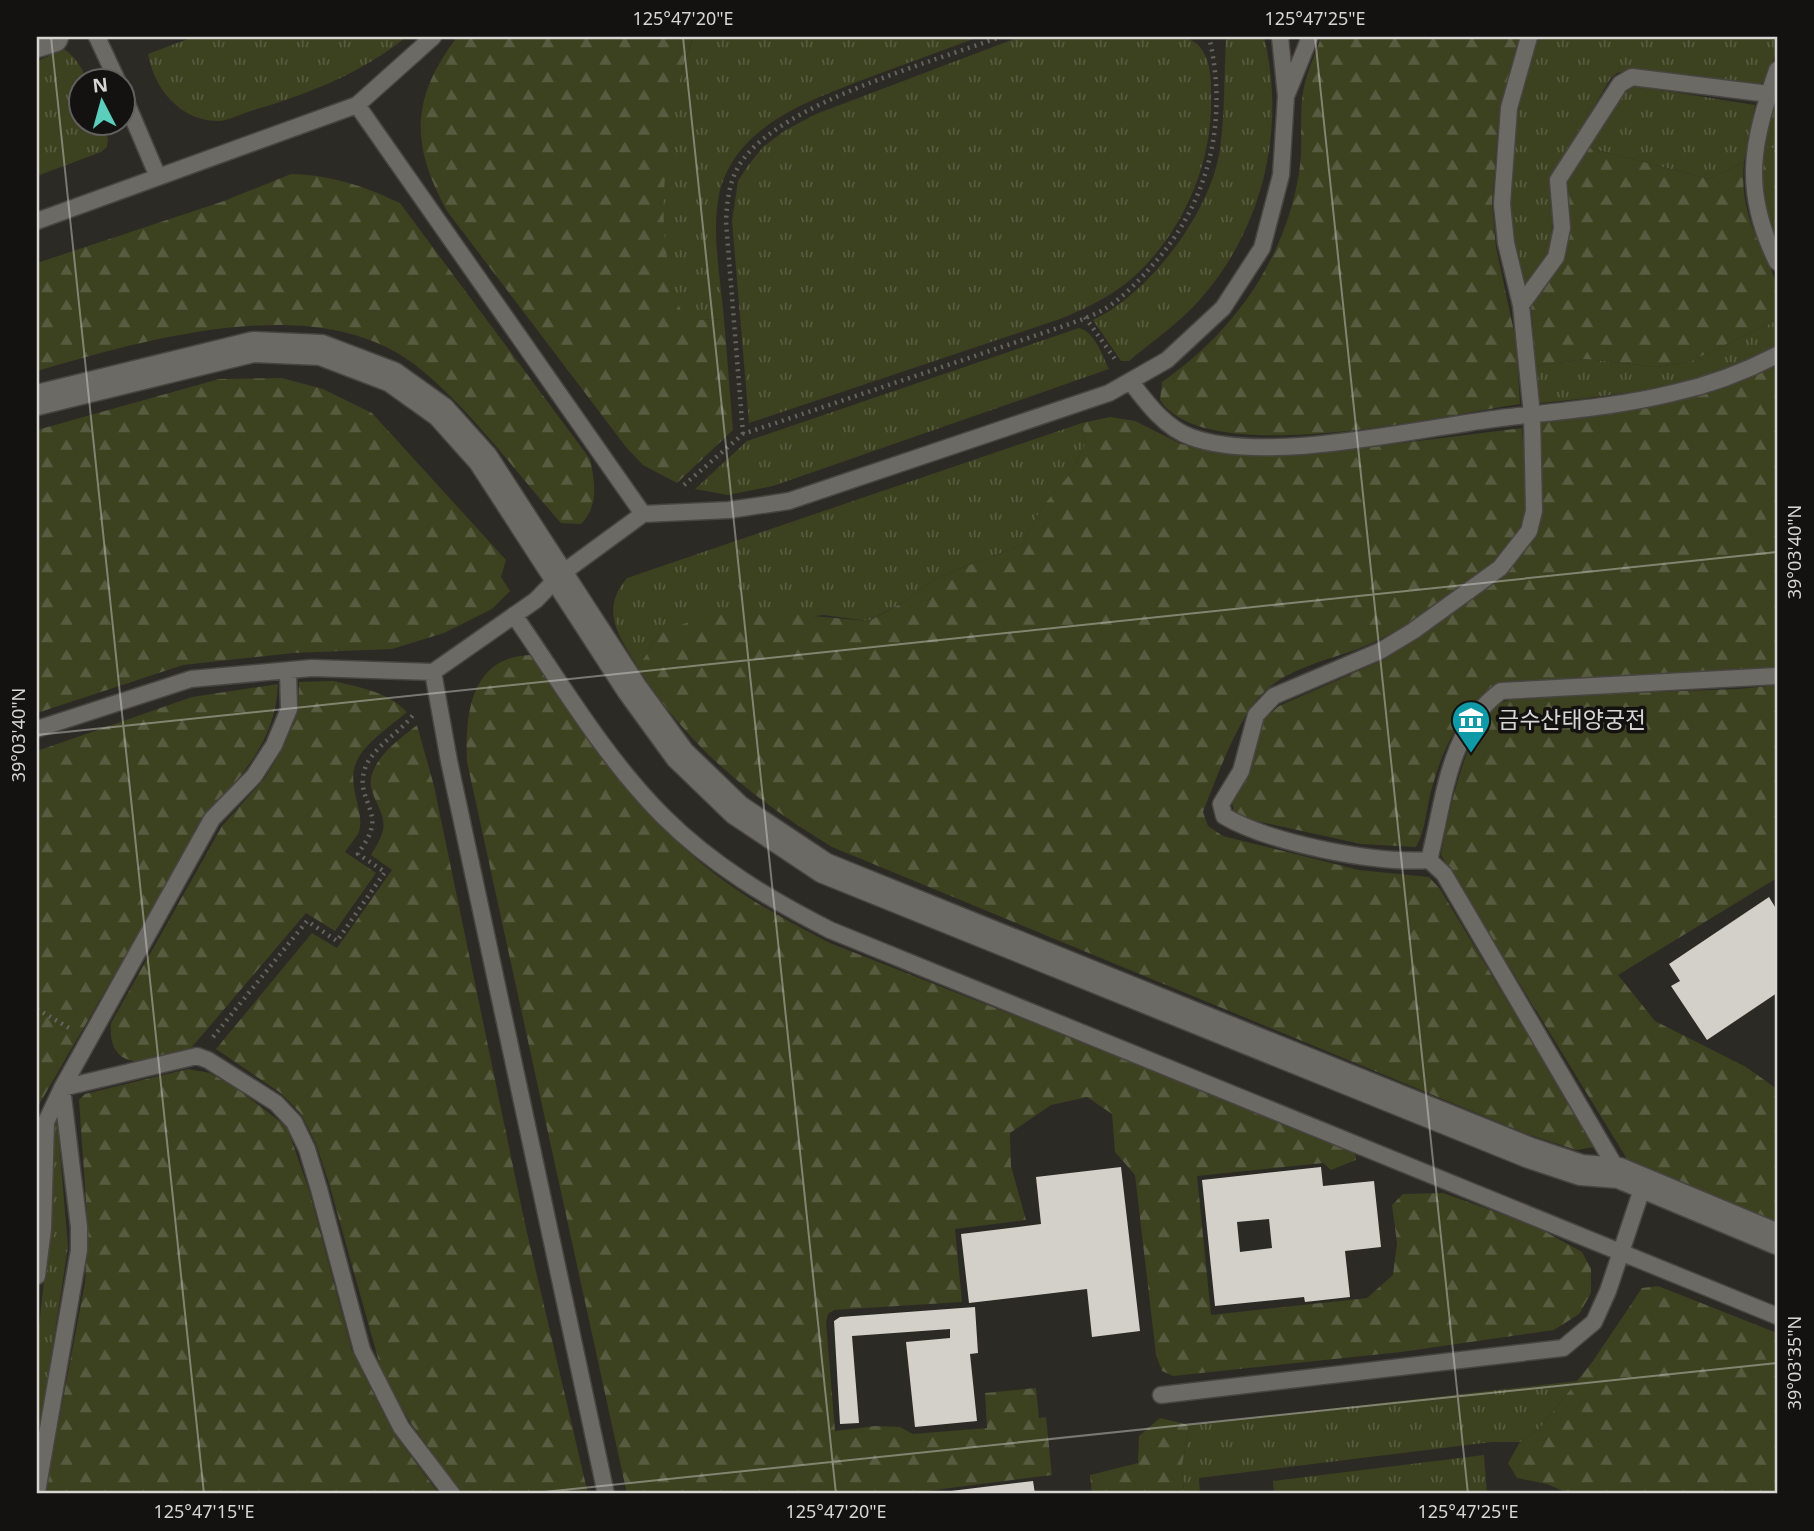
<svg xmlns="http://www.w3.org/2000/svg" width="1814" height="1531" font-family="'Noto Sans','Noto Sans KR',sans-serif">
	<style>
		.grass { fill: url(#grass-tufts) }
		.forest { fill: url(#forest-firs) }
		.building { fill: #d3d0ca; fill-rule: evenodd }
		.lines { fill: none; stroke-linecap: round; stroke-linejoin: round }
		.service-casing { stroke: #474541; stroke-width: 19 }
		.minor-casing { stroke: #474541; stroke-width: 33 }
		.path { stroke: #65635f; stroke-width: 4.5; stroke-dasharray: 2 5; stroke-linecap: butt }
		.service { stroke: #6c6a64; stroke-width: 16 }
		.minor { stroke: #6c6a64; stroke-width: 30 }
		.ticks { fill: none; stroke: #d7d6d3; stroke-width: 2; stroke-opacity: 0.45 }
		.labels { text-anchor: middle; stroke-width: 7; stroke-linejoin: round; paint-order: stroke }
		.poi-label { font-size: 23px; fill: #d7d6d3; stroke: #131210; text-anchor: start }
		.neatline { fill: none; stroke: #d7d6d3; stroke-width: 2.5 }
		.ticks-label { font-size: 18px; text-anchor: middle; fill: #d7d6d3 }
	</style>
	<defs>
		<pattern id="grass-tufts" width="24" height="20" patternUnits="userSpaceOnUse" patternTransform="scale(1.75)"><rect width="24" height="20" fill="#3c4120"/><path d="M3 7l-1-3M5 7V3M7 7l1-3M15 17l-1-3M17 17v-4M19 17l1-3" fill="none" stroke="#575c40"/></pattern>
		<pattern id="forest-firs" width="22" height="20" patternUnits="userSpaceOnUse" patternTransform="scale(1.75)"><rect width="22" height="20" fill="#3c4120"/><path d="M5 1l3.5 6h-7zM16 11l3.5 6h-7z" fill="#575c40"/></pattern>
	</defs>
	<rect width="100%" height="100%" fill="#2c2a25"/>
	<path class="grass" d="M193 37H406C361 74 305 95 251 111 241 114 229 120 220 121 180 122 154 88 148 54Z
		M694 37H979C945 49 912 62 878 74 817 98 735 122 719 195 711 233 721 280 724 319L702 320 683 317C678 305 673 293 669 281 653 221 669 93 694 37Z
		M1019 37H1186C1190 40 1196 42 1199 46 1210 58 1211 76 1211 91 1214 159 1186 226 1138 273 1116 294 1087 308 1060 319L749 423 732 221 738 181 747 167 762 148 784 131 816 114Z
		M1226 37H1264C1287 131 1262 234 1194 306 1175 326 1150 343 1129 361H1121L1093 320C1150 293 1211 212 1220 149 1225 112 1224 74 1226 37Z
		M1536 37H1777C1777 54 1772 72 1760 85L1632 70 1617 73 1610 79 1554 176 1551 249 1524 288 1507 203 1516 103Z
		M51 42C70 50 79 61 87 80H80V122L102 123 108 139 107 147 101 152 37 176V61L49 56Z
		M1635 86 1755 105 1744 162 1709 179 1586 147 1624 92Z
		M1777 108V149L1762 147 1773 109Z
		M1777 320V346C1704 386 1621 395 1540 403L1536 366 1586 359 1658 367 1689 362Z
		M1079 328C1095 332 1102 355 1109 369L773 486 728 495 695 489 747 441Z
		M1082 423 1086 443 1070 474 1042 507 1022 545 938 577 904 602 868 621 824 615 659 634 638 668C619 635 599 611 627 578Z
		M57 1117 68 1247 37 1449V1343L50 1228 52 1123Z
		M1577 1381 1540 1428 1520 1442H1492L1199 1478 1200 1494H1184L1182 1466 1189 1425Z
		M1484 1455 1487 1494H1274L1273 1481Z"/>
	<path class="forest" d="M457 37H694C683 60 679 84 675 110 661 179 656 249 683 316L702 320 724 319 733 430 677 483 643 465 626 447 447 211C410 144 411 98 457 37Z
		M1321 37H1520L1500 107 1492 204 1496 247 1516 341 1520 404C1445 415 1206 471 1160 400L1162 382C1233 333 1285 260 1299 173 1304 145 1298 115 1304 87 1307 71 1316 53 1321 37Z
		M1586 147 1709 179 1744 162C1739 213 1759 239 1776 282 1780 293 1777 309 1777 320L1689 362 1658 367 1586 359 1536 366 1531 306 1544 285 1566 185Z
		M1762 147 1777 149V245L1763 198Z
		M291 174C331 175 364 186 400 203L590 459C595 482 599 506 581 524L561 523C516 473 455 388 399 354 299 294 141 341 37 371V263L224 201Z
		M1777 365V667L1497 684C1464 707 1444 745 1433 784 1426 806 1427 827 1416 847L1361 844 1247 819 1234 812 1232 803 1250 773 1262 721 1279 706 1383 660 1470 601 1524 553 1535 533 1542 510 1541 422C1620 413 1705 403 1777 365Z
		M282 378 323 389 372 413 506 560 501 577 510 591 492 609 444 633 392 649 293 653 183 665 37 713V430L219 379Z
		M1110 417 1135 421 1181 444 1227 454H1314L1522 428C1523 457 1533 501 1519 529 1498 572 1403 632 1358 649 1327 660 1286 669 1262 694 1238 718 1216 779 1203 812L1208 826 1223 836 1359 870 1429 877 1440 889 1595 1147 1576 1150 1527 1134 832 847C750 796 691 750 638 668L659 634 723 608 869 621 904 602 938 577 1022 545 1042 507 1070 474 1086 443 1082 423Z
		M530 655 540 662C590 729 635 807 700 862 739 895 785 920 830 943L1349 1147 1355 1153 1356 1160 1331 1170 1323 1163 1197 1176 1211 1315 1367 1298 1393 1275 1397 1243 1392 1205 1403 1194 1443 1193 1535 1226 1582 1252 1591 1269V1293L1579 1314 1554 1330 1401 1352 1173 1376 1162 1371 1156 1355 1135 1175 1115 1152 1112 1114 1087 1097 1051 1105 1010 1133 1011 1166 1026 1220 955 1229 962 1302 834 1310 828 1314 826 1322 835 1431 875 1426 900 1427 913 1434 987 1428 985 1393 1036 1388 1039 1418 1046 1417 1052 1475 927 1491 924 1494H627L467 762C465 715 470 657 530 655Z
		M333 681C359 687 388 692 407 712 391 726 364 743 356 763 346 787 367 814 358 834 354 840 349 846 345 852L376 873 335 931 306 913 192 1047C159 1064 106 1077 111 1023L222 826 265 778 284 746 298 711 299 682Z
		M278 684C276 740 243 774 208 814L37 1108V751L192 697Z
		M1777 685V878L1618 975 1655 1021 1746 1067 1777 1089V1222L1627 1159 1441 855C1447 819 1467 717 1504 702 1514 698 1527 698 1537 696L1739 689Z
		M417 725 434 786 525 1224 588 1494H462L410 1422 383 1376 328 1180 316 1144 301 1114 282 1094 216 1049 312 933 337 948 392 870 371 855C375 848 381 839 383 830 387 812 368 796 371 778 376 755 400 739 417 725Z
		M188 1069 210 1073 239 1090 287 1127 309 1190 352 1351 393 1432 439 1494H45L85 1283 88 1230 79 1100 85 1094Z
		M1658 1286 1777 1333V1494H1570L1547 1484 1517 1478 1508 1463 1520 1442 1540 1428 1593 1361 1642 1288Z
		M1160 1418 1189 1425 1182 1466 1184 1494H1092L1090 1475 1138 1463 1139 1436Z"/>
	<path class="building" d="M1769 897 1775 907 1777 905V993L1707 1040 1671 986 1680 981 1669 964Z
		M1121 1167 1140 1331 1092 1337 1087 1289 969 1303 961 1234 1041 1224 1036 1177Z
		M1321 1167 1323 1186 1374 1181 1381 1247 1345 1251 1350 1297 1305 1302 1304 1297 1215 1306 1202 1180ZM1269 1219 1272 1248 1240 1252 1237 1222Z
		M975 1307 978 1353 970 1354 977 1421 915 1427 906 1342 950 1338V1329L852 1336 859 1423 840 1424 834 1321 840 1317Z
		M1033 1481 1035 1494H943V1492Z"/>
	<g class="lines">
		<g class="service-casing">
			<path id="service" d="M97 37 117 80
				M1529 37 1509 108 1502 204 1506 243 1521 305 1532 415 1534 511 1529 531 1500 568 1413 631 1380 651 1274 696 1256 715 1241 771 1221 804 1224 816C1270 843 1375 864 1429 860 1445 799 1447 731 1501 691L1777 676
				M1777 70C1752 143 1741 189 1777 262
				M122 92 158 177
				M1287 94 1310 37
				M357 105 433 37
				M37 221 357 105 643 514
				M1521 305 1556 257 1562 228 1558 180 1620 84 1632 77 1777 95
				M1130 381C1146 402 1165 428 1191 437 1267 465 1419 428 1501 418 1559 411 1616 407 1673 393 1710 385 1744 372 1777 355
				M514 615C561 683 605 758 663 816 712 865 769 899 830 930L1777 1316
				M433 672 536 600 561 574 643 514 729 510 789 501 1109 393 1167 360 1223 308 1262 248 1281 175 1286 96 1280 37
				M37 729 191 679 312 668 433 672 449 761 606 1494
				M1429 860 1444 874 1619 1173
				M37 1276 43 1229 46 1122 62 1088 197 1056 208 1060 276 1103 294 1122 307 1149 319 1189 362 1350 401 1427 452 1494
				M1161 1395 1563 1348 1594 1322 1608 1291 1644 1183
				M37 1492 79 1250V1227L62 1088 212 819 254 776 274 745 289 709 288 671"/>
		</g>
		<g class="minor-casing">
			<path id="minor" d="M37 42 53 37
				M37 400 253 347 321 350 392 377 441 412 483 459 632 689 680 755 737 810 824 868 1530 1153 1581 1170 1619 1173 1777 1239"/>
		</g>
		<path class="path" d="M1085 317 1117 362
			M743 434 726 222C727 201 729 179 742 161 782 103 932 62 1000 37
			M684 485 743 434 1061 327C1074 322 1088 318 1101 311 1118 302 1136 284 1149 269 1209 205 1229 121 1209 37
			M37 1009 69 1028
			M213 1037 307 921 337 941 385 872 358 854C362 847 369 838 371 830 377 812 360 796 363 777 366 750 398 735 413 715"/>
		<use href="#service" class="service"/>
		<use href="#minor" class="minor"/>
	</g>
	<path class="ticks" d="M51 37 204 1494M683 37 836 1494M1315 37 1468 1494M37 735 1777 552M525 1494 1777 1363"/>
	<defs>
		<g id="museum-pin" transform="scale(2.0125)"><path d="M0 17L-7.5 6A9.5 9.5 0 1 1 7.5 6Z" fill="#0f9aa8" stroke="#131210"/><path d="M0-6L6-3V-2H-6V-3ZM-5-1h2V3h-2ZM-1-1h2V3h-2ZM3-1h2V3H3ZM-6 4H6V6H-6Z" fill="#fff"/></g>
	</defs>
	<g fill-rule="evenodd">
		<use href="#museum-pin" x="1471" y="720"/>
	</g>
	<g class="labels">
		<g class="poi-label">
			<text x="1498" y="728">금수산태양궁전</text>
		</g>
	</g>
	<rect width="1814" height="1531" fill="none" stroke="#131210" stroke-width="77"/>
	<g transform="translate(102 102) rotate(354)"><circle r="33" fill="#131210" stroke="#61605e" stroke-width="2"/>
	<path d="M0-5L12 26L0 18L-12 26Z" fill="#5bcebc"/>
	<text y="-10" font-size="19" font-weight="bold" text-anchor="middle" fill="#d7d6d3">N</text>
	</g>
	<rect x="38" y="38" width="1738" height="1454" class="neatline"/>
	<g class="ticks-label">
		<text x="683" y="25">125°47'20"E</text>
		<text x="1315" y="25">125°47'25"E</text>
		<text transform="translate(1795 552) rotate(-90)" y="6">39°03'40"N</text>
		<text transform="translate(19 735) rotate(-90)" y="6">39°03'40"N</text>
		<text transform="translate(1795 1363) rotate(-90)" y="6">39°03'35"N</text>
		<text x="204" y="1518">125°47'15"E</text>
		<text x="836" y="1518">125°47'20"E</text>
		<text x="1468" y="1518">125°47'25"E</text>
	</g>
</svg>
